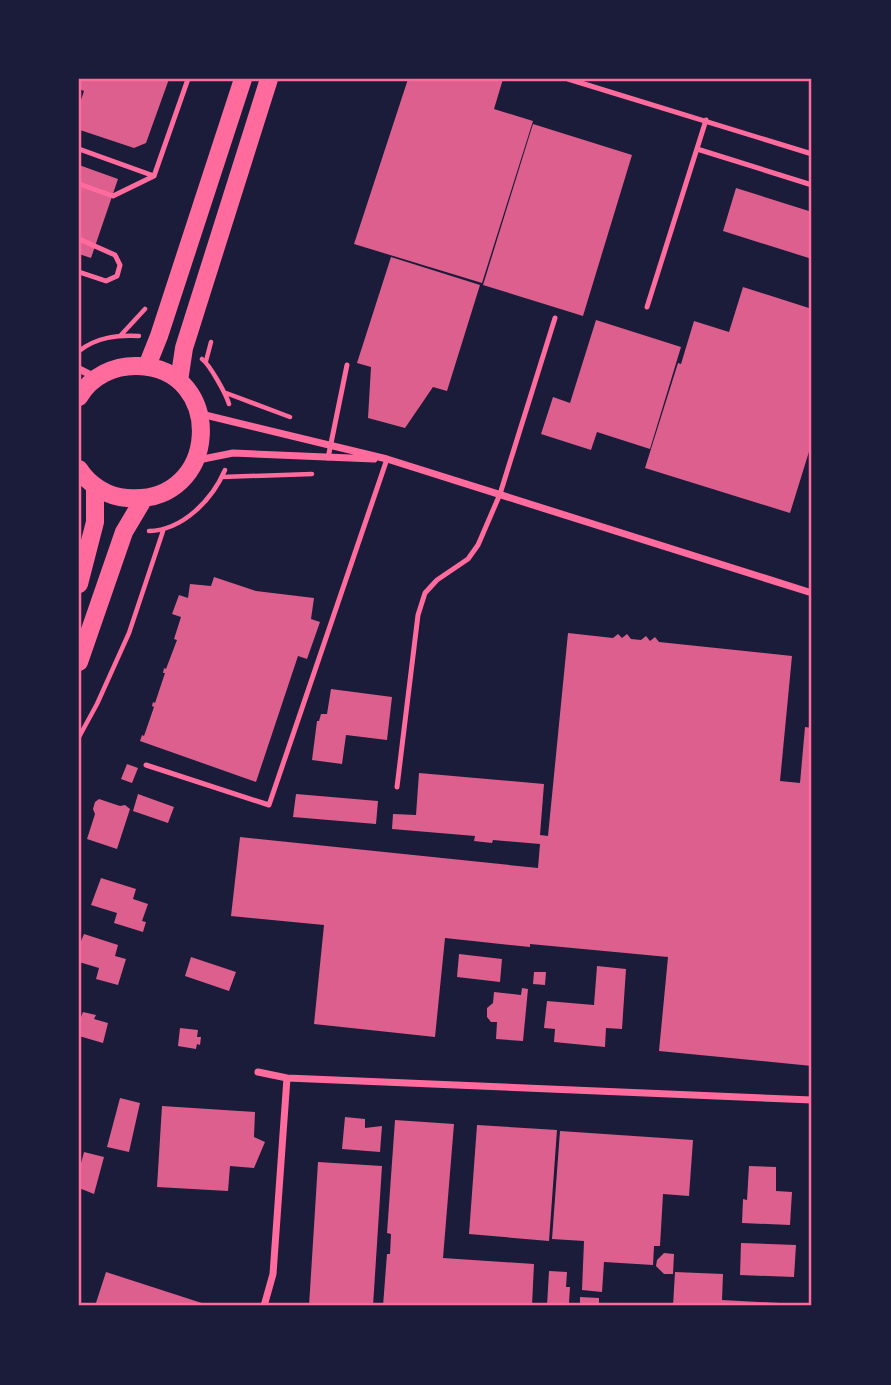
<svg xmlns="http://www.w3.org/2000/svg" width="891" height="1385" font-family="'DM Sans',sans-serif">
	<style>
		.building { fill: #dd5f8e }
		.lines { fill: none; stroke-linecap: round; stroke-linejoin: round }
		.path { stroke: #ff6b9d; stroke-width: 4.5 }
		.service { stroke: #ff6b9d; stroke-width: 5 }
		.minor { stroke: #ff6b9d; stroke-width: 7 }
		.primary { stroke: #ff6b9d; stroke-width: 18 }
		.neatline { fill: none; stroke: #ff6b9d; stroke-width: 2.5 }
	</style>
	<rect width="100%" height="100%" fill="#1b1b3a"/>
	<path class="building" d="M79 79H169L146 143 134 148 80 130 79 106 84 91 79 89Z
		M408 79H503L494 109 533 121 482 283 354 244Z
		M533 124 632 155 583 316 483 285Z
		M79 165 118 179 91 258 79 254Z
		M736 188 812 212V259L723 231Z
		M391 257 480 285 447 391 433 387 405 428 368 418 371 367 357 363Z
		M743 287 812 309V442L790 513 645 468 678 363 681 364 694 321 729 332Z
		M596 320 681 347 650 449 597 432 591 450 541 434 553 397 570 403Z
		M214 577 256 591 314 598 311 619 320 622 307 659 298 656 256 782 140 741 142 735 144 736 154 707 152 706 153 702 155 703 165 673H163L164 668 166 669 177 640 174 639 181 617 172 614 179 595 188 598 190 584 211 586Z
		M568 633 613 638 618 634 622 638 627 634 631 639 641 640 646 636 650 641 655 637 659 642 792 656 780 781 800 783 805 727 812 728V1066L659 1051 668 957 530 944V947L445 938 435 1037 314 1024 324 925 231 916 240 837 538 868 540 844 493 840 492 843 474 841 475 836 392 829 393 814 416 815 419 773 544 784 540 835 548 836Z
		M331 689 392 697 387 740 346 735 342 764 312 760 317 721H319L321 714H327Z
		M127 764 138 768 132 783 121 779Z
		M138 794 174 807 168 823 133 811Z
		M296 794 378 801 376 824 293 817Z
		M99 799 120 806 125 805 130 809 117 849 87 839 95 814 93 809 95 802Z
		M101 878 136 889 133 899 148 904 142 921 146 922 143 932 114 923 117 913 91 905Z
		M84 934 118 945 115 956 126 959 118 985 96 979 99 968 79 962V946Z
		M459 954 502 959 500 982 457 977Z
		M191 957 236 972 229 991 185 976Z
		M597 966 626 969 622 1029 606 1028 605 1047 554 1042 555 1029 544 1028 547 1001 594 1005Z
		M534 972H546L545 985 533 984Z
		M522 988 528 989 523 1041 496 1039 497 1022H491L487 1017V1008L493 1003 494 992 521 995Z
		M83 1012 96 1015 94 1019 108 1023 103 1043 79 1036V1022Z
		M180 1028 198 1030 197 1037H201L200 1045 197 1044 196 1049 178 1046Z
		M120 1098 140 1103 129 1152 107 1147Z
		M162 1106 255 1112 254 1137 265 1142 254 1168 230 1166 228 1191 157 1187Z
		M345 1117 365 1119V1128L382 1126 380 1152 342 1149Z
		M395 1120 454 1124 443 1258 534 1264 532 1306H383L387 1254H390L391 1234 387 1233Z
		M477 1125 557 1130 549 1241 469 1234Z
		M560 1131 693 1140 689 1196 663 1194 660 1246H654L653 1265 604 1262 602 1292 582 1290 584 1241 552 1239Z
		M84 1152 104 1157 94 1194 79 1188V1171Z
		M318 1162 382 1166 373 1306H309Z
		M749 1166 776 1167V1191L792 1192 790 1225 742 1223 743 1199 747 1200Z
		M741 1243 796 1245 794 1277 740 1275Z
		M664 1253 674 1254 673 1274H664L656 1266 657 1260Z
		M549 1271 567 1272 566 1287H570L569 1303H566L565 1306H547Z
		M106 1272 211 1306H95Z
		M675 1272 723 1274 722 1300 798 1304V1306H673Z
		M580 1297 599 1298V1306H580Z"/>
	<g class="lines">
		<path class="path" d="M121 335 145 309
			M79 351C97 337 117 335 139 336
			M202 359C210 365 226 394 229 404
			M206 361 211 342
			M226 393 290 417
			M222 477 312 474
			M149 531C183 530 212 500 225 470
			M79 737 97 704 129 633 163 531"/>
		<path class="service" d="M568 79 812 154
			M79 149 154 176 188 79
			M697 149 812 185
			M79 184 113 196 154 176
			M79 239 115 255 120 265 117 276 106 281 79 272
			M647 307 706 120
			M328 458 347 365
			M146 765 269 805 387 459
			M397 787 418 615 425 593 437 580 468 559 478 545 500 494 555 318"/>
		<path class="minor" d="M79 369 95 377
			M201 414 387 459 812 593
			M198 460 233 453 374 459
			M258 1072 287 1078 812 1100
			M264 1306 273 1274 287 1078"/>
		<path class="primary" d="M147 366 159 336 243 79
			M179 381 184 348 269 79
			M79 397C91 376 115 365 138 366 226 368 221 506 127 498 108 497 89 485 79 469
			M79 584 95 522V487
			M79 662 124 532 143 500"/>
	</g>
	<rect width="891" height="1385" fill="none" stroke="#1b1b3a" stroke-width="161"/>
	<rect x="80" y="80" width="730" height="1224" class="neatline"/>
</svg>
